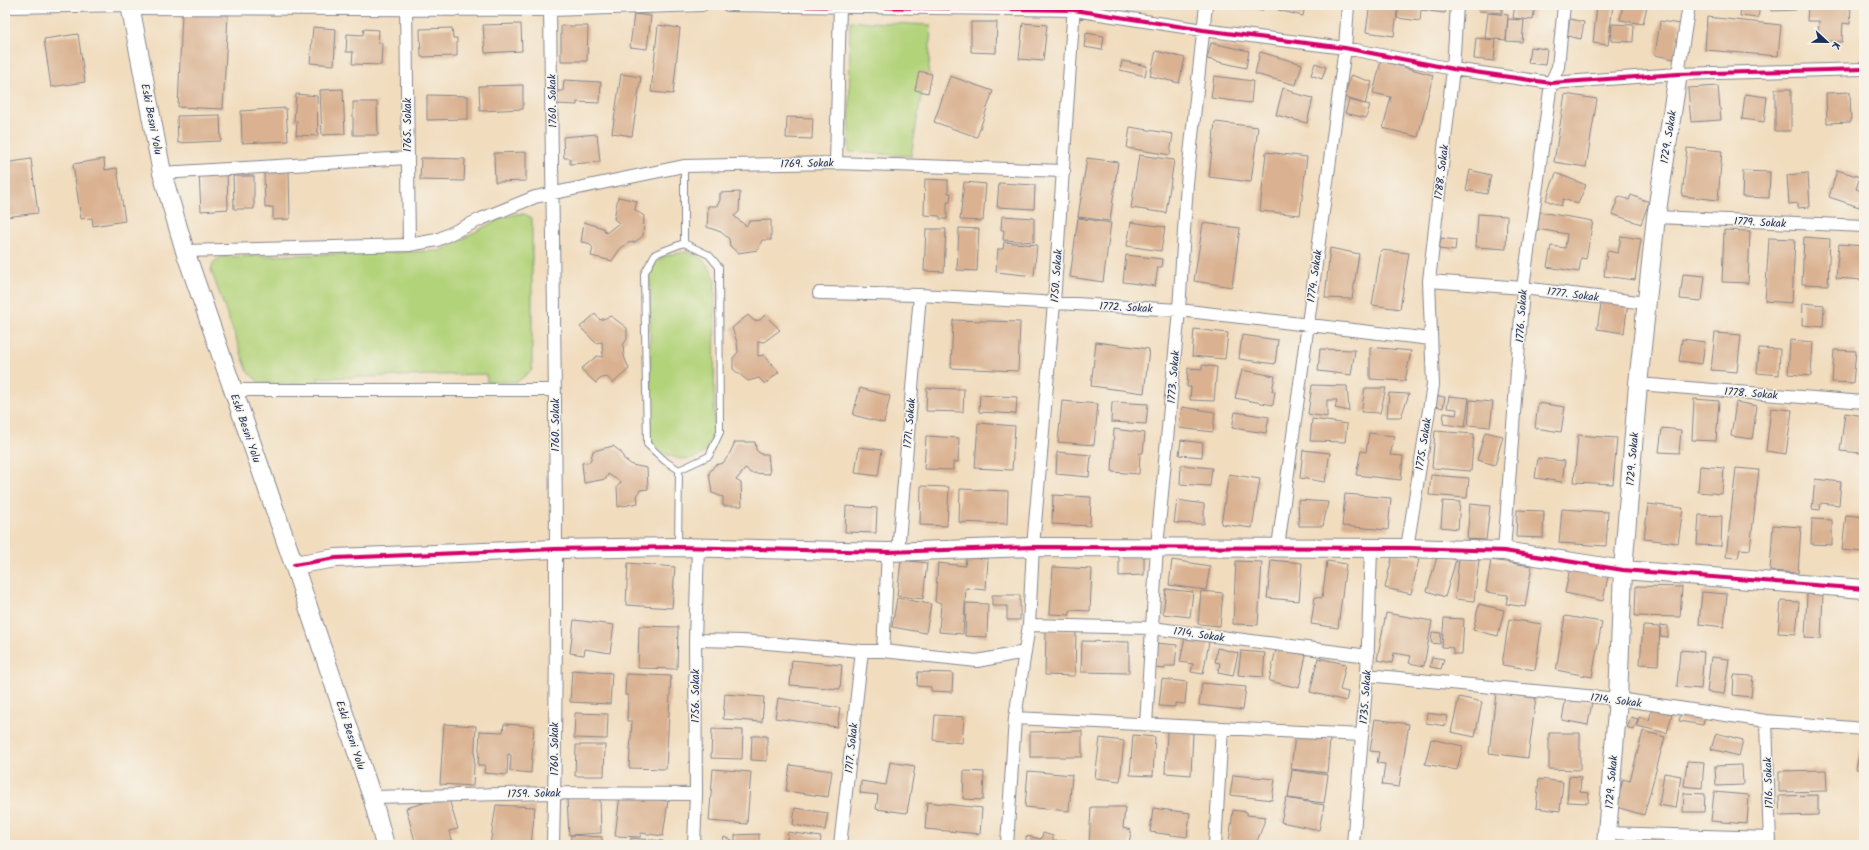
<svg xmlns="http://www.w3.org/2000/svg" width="1869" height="850" font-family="Kalam,sans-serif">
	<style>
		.green { fill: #b3d37a; stroke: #67816c }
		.building { fill: #dab292 }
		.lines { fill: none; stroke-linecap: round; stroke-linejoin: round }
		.lane-casing { stroke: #86868e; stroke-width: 8 }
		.street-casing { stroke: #86868e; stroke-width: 14 }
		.secondary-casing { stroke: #86868e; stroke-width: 20 }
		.lane { stroke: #fff; stroke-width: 6 }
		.street { stroke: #fff; stroke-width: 12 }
		.secondary { stroke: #fff; stroke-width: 18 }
		.cycleway-casing { stroke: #f7f3e8; stroke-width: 6 }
		.cycleway { stroke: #d6006c; stroke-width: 4 }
		.labels { text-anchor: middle; stroke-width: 3; stroke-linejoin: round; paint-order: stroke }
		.street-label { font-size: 11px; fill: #1b2f5e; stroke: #f7f3e8 }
	</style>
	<rect width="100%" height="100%" fill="#f7f3e8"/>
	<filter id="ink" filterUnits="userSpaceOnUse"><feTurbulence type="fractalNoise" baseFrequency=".025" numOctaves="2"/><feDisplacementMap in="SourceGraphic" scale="8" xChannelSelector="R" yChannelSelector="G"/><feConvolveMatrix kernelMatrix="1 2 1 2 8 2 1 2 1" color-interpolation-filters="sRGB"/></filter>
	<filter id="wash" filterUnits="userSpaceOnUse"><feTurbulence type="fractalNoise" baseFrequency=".012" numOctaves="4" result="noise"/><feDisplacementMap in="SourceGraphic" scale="16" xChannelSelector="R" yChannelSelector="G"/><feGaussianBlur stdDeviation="0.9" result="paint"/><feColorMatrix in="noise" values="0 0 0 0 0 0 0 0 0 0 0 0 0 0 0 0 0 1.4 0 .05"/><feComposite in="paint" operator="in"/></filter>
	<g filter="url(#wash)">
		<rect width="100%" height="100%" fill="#f1dcbd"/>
		<path class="green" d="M850 21 931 25 928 82 923 85 911 156 849 152Z
			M517 214H524L532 218V370L517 382H487L486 374 318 378 319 385 260 383 248 372 211 270 214 262 221 257 440 251 501 218Z
			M686 252C702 256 708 264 715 278L714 433C712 439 711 445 707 450 690 468 660 457 650 438V276C656 255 667 255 686 252Z"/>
		<g id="blocks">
			<path class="building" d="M1246 5H1264L1262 11Z
				M1279 5H1305L1303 16 1278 10Z
				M1365 5H1398L1394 36 1366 32 1369 10 1364 9Z
				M1399 5H1447L1445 13 1421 10 1420 21 1397 18Z
				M1479 5H1502V13L1478 11Z
				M1515 5H1535L1533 20 1513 18Z
				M1597 5H1613L1608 45 1593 43Z
				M1623 5 1647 6 1643 24 1620 20Z
				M1741 5H1760L1758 18 1740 16Z
				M1770 5H1795L1796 10 1771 11Z
				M1808 5H1851L1850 24 1843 23 1842 42 1818 40 1819 21H1807Z
				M182 13 228 15 223 109 178 107Z
				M1488 13 1508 15 1506 40 1485 38Z
				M634 14 651 16 647 49 630 47Z
				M1707 17 1781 25 1778 56 1705 50Z
				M1508 19 1524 20 1522 42 1506 41Z
				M1570 19 1584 22 1581 39 1567 36Z
				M1660 21 1680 24 1674 59 1655 55Z
				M971 22H997L996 53 971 52Z
				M1023 23 1047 25 1043 61 1019 59Z
				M521 24 522 51 485 53 483 25Z
				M1612 24 1634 25 1633 42 1611 41Z
				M658 25 680 28 673 94 651 92Z
				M561 26H588L587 61H561Z
				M313 27 336 29 334 65 310 63Z
				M452 28 453 38H457V56L421 57 420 29Z
				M364 29 379 30 378 43H382L381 65 352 64 353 52H346L347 34 363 35Z
				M1086 33 1104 36 1102 50 1084 47Z
				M78 34 85 82 51 87 44 39Z
				M1476 38 1496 40 1494 61 1474 59Z
				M1211 43 1249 51 1246 68 1207 59Z
				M1530 47 1547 49 1545 65 1528 63Z
				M1156 51 1185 58 1179 83 1150 76Z
				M1260 52 1302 64 1296 85 1255 74Z
				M5 61 10 82 5 83Z
				M1122 61 1147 66 1145 76 1120 70Z
				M1381 61 1433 75 1418 137 1383 128 1391 97 1373 93Z
				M1315 63 1326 67 1322 79 1311 75Z
				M919 71 932 74 928 93 915 90Z
				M621 74 641 77 632 136 612 133Z
				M1351 75 1372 82 1365 104 1344 97Z
				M950 76 993 91 977 137 934 122Z
				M1214 76 1253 81 1251 103 1211 98Z
				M564 80 601 82 600 103 577 102V105L556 104V91H563Z
				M523 85V109L480 111 479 86Z
				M1718 86 1721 120 1691 122 1688 88Z
				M1283 88 1293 91V93L1313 98 1307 123 1276 115Z
				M343 89 345 134 322 135 320 90Z
				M1775 89H1791V131H1775Z
				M1850 92 1851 122 1827 123 1826 93Z
				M296 94 317 96 318 136 296 135 297 121H294Z
				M1565 94 1597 99 1586 167 1554 162Z
				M1745 94 1767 97 1764 122 1742 119Z
				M427 95 468 96V119L427 120Z
				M1349 100 1370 105 1366 118 1345 113Z
				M353 102H377L378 135H353Z
				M286 108 288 141 242 143 241 111Z
				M220 115 221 141 178 143 177 116Z
				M787 117 813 118 812 139 786 138Z
				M1215 122 1258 127 1251 182 1209 177Z
				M1130 127 1173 134 1170 155 1127 148Z
				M597 134 600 162 570 164V158H564L563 137Z
				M1862 135H1864V168H1861Z
				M1687 148 1722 151 1718 200 1682 196Z
				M526 152V181L495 182 494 153Z
				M1266 152 1307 157 1300 215 1260 211Z
				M1139 155 1174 160 1166 213 1131 208Z
				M421 158 465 159 464 181 420 180Z
				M1087 158 1118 162 1110 221 1078 217Z
				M31 159 38 213 5 217V163Z
				M104 159 105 170 117 168 125 221 93 226 92 218 81 219 73 164Z
				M289 170 290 219 273 220V207L265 208 264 171Z
				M1470 170 1491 175 1487 194 1466 190Z
				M1837 170 1860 177 1856 189 1864 192 1859 207 1829 197Z
				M227 171 228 209 201 211 199 173Z
				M1743 171 1770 172 1769 198 1742 197Z
				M1556 173 1586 185 1578 204 1563 199 1561 206 1546 200Z
				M1808 173 1810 207 1798 208V203L1789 204 1787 175Z
				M233 176H254V209H234Z
				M925 179 948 180V193H951L950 202H947V219H940V216L924 215Z
				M964 182 986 184 983 221 960 220Z
				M999 183 1035 185 1034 209 997 207Z
				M740 192 739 212 734 216 746 226 749 221 771 220V240H762L758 250 738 253 730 246 729 239 721 232 707 227 708 206H717L720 200V193Z
				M1631 195 1649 202 1641 224 1612 214 1619 196 1629 200Z
				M618 197 637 201 635 210 644 216 643 236 635 242 628 243 620 249 612 261 591 256 593 248 588 243 581 242 584 222 603 228 606 233 619 223 614 219Z
				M1540 212 1593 221 1586 259 1581 258 1579 272 1547 267 1551 246 1565 248 1567 234 1537 229Z
				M1478 214 1507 216 1506 249 1476 247Z
				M1002 216 1034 218V242L1003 240 1004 230H1001Z
				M1078 218 1111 223 1103 282 1070 277Z
				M1131 222 1165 227 1161 251 1127 246Z
				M1203 223 1240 228 1232 287 1194 281Z
				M959 228 979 229 977 271 957 270Z
				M926 229H946L944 272 924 271Z
				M1724 230 1750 231 1748 283 1722 282Z
				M1621 236 1641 239 1635 280 1604 276 1607 251 1618 253Z
				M1804 237 1830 239 1828 285 1802 284Z
				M1441 238 1456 240 1455 251 1439 249Z
				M1769 238 1795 239 1792 303 1765 301Z
				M1004 242 1037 245 1034 276 996 272 998 249H1003Z
				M1839 244 1864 246 1862 280 1836 278Z
				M1330 248 1359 254 1352 299 1325 298Z
				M1381 250 1409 253 1400 309 1372 305Z
				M1126 255 1163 259 1162 267H1158L1155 286 1123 282Z
				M1683 274 1705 276 1702 301 1680 299Z
				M1602 298 1628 302 1624 333 1597 329Z
				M1803 303 1824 305 1823 327 1802 325Z
				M595 314 600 320 611 316 627 328V339L623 345 624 356 629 369 613 383 607 377 601 378 596 383 581 369 597 356 603 357 602 342 596 343 580 327Z
				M748 315 754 321 760 320 765 315 780 330 764 342 758 341V356L764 355 779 372 765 384 759 378 748 381 733 369V358L738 352 737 342 732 328Z
				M953 320 1020 322 1018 371 951 368Z
				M1194 329 1228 333 1225 359 1192 356Z
				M1715 333 1741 335 1737 372 1711 370Z
				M1242 335 1278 340 1275 364 1239 359Z
				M1682 339 1705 342 1702 364 1679 361Z
				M1790 340 1813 342 1811 376 1788 374Z
				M1096 342 1149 349 1144 393 1091 386Z
				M1370 347 1411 351 1405 381 1370 379Z
				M1759 348 1780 349 1779 375 1757 373Z
				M1320 349 1355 350 1351 375 1318 371Z
				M1834 350 1856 351 1853 383 1832 382Z
				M1202 365 1217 367 1214 401 1190 400 1191 387H1187L1188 368 1202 369Z
				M1242 370 1275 376 1272 391H1275L1273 405 1235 398Z
				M1312 385 1347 386 1349 411 1335 408 1337 400H1327V417L1308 414Z
				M860 388 890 396 884 423 853 415Z
				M927 388 964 389 963 412 926 411Z
				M1365 388H1386L1380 413 1361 412Z
				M1389 393 1409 394 1401 417H1387Z
				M980 395 1017 397 1016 414 979 412Z
				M1438 396 1445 397 1443 408 1436 406Z
				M1449 396 1469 398 1465 427 1443 424 1444 413 1456 415 1457 409 1447 408Z
				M1694 399 1719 401 1716 441 1692 440Z
				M1470 400 1493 402 1490 427 1468 425Z
				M1062 401 1098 404 1094 445 1058 442Z
				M1112 402 1148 404 1146 424 1111 422Z
				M1736 402 1757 406 1752 439 1731 436Z
				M1538 403 1565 407 1561 432 1535 428Z
				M1182 407 1215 412 1213 432 1179 428Z
				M1771 408 1792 410 1786 454 1766 451Z
				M1235 412 1269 417 1266 433 1232 428Z
				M1845 413 1864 416 1861 453 1840 451Z
				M1312 419 1347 424 1345 442 1310 441Z
				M978 423 1015 426 1012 470 975 468Z
				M1662 428 1681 430 1679 453 1659 452Z
				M1114 429 1145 433 1143 453H1140L1139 474 1112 472Z
				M1435 431 1474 434 1471 471 1432 468Z
				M1485 432 1503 436 1495 465 1477 460Z
				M1369 433 1395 436 1390 455 1403 456 1401 480 1356 475 1361 451 1366 452Z
				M1578 435 1617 438 1613 484 1574 482Z
				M926 436 959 438 958 462H953V470L924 469Z
				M1181 440 1203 443 1202 457 1179 455Z
				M735 442H755L756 450 761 454H768L770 474 750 473 746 468 736 480 741 483 742 506H723V497L712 493 709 473 715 465 723 463 729 455Z
				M613 446 621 452 624 459 632 465 647 468 648 489 640 490 637 496 638 503 618 507 617 487 621 482 608 474 606 479 584 483 582 463 590 462 593 451Z
				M859 447 882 450 878 476 855 473Z
				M1303 450 1330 453 1325 482 1300 478Z
				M1057 452 1091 455 1089 477 1056 474Z
				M1538 458 1565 461 1562 482 1535 478Z
				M1181 465 1212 468 1210 486 1180 484Z
				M1700 466 1724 468 1722 494 1698 492Z
				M1736 468 1759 470 1750 550 1740 549 1738 558 1726 557Z
				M1229 474 1260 479 1252 528 1221 524Z
				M1431 475 1469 478 1467 498 1429 495Z
				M1815 479 1841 482 1839 505 1821 503 1820 510 1812 509Z
				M921 486 949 487 947 526 920 525Z
				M960 489 1008 491 1007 524 959 522Z
				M1345 494 1391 498 1388 530 1342 526Z
				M1053 495 1091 497 1090 526 1052 524Z
				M1177 500 1204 504V524L1174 523Z
				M1298 500 1328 502 1323 526H1299Z
				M1443 501 1460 502 1458 529 1441 527Z
				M1470 504 1490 506 1486 540 1467 539Z
				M1648 504 1683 508 1678 543 1644 539Z
				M846 506 877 508 876 533 845 532Z
				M1562 509 1608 512 1606 546 1559 543Z
				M1517 510 1544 511 1543 538 1516 537Z
				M1699 515 1722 516 1721 546 1697 545Z
				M1846 515 1864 517V552L1842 550Z
				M1812 519 1832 520V545L1811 544Z
				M1773 525 1801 527 1798 573 1770 571Z
				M1119 549H1144V575L1119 576Z
				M1393 553 1419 559 1411 594 1385 588Z
				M1438 554 1456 560 1445 597 1427 591Z
				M966 557 988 559 986 590 966 588 963 634 939 632 941 603 935 602 938 563 965 566Z
				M1459 558 1479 560 1474 601 1455 599Z
				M901 560 927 563 923 599 897 596Z
				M1172 560 1210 566 1206 590 1169 585Z
				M1271 560 1302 563 1299 601 1267 598Z
				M1491 560 1532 566 1525 607 1506 604 1508 595 1486 592Z
				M1236 561 1262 562 1258 625 1233 624Z
				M1327 561 1346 564 1338 628 1311 624 1315 597 1322 598Z
				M628 563 675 567 672 608 626 605Z
				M1053 567 1092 569 1090 611 1070 610V615L1050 614Z
				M1570 568 1608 576 1603 601 1565 593Z
				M1636 586 1682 587 1680 617 1635 616Z
				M1166 589 1193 592 1190 617 1163 614Z
				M1201 591 1223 593 1220 626 1198 624Z
				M1702 592 1727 594 1724 627 1699 624Z
				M1807 594H1823L1821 639 1805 638Z
				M992 595H1020V620H1007V606H992Z
				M897 598 931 604 926 633 892 627Z
				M1781 601 1799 602 1796 634 1778 633Z
				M966 603 988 604 987 637 965 636Z
				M1479 604 1504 610 1498 636 1473 630Z
				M1386 613 1432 621 1424 666 1409 663 1411 656 1394 653 1392 663 1377 660Z
				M1565 616 1602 622 1592 677 1556 670Z
				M1444 618 1464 619 1462 654H1453V648L1442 647Z
				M1509 619 1542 624 1535 670 1502 665Z
				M574 620 614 625 610 653 585 649 584 655 570 653Z
				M1661 625 1668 626V637L1660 636Z
				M639 626 678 627 677 669 638 668Z
				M1643 626 1660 627 1658 665 1640 664Z
				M1046 630 1076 631 1075 676 1045 675Z
				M1432 632 1441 633 1440 644 1431 643Z
				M1185 637 1209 642 1203 674 1191 672 1193 664 1180 662Z
				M1082 641 1129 642V673L1081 672Z
				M1156 643 1177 645 1175 666H1165V669L1154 668Z
				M1217 648 1238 653 1233 676 1218 673 1220 663 1215 662Z
				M1276 649 1306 655 1299 688 1269 681Z
				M1680 650 1704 652 1701 689 1677 687Z
				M1241 651 1265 653 1263 677 1238 675Z
				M1432 657 1444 659 1441 669 1430 667Z
				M1711 657 1729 659 1724 694 1707 692Z
				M1318 658 1346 664 1340 690 1348 692 1346 701 1310 692Z
				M792 660 842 665 840 689 790 685Z
				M572 670 612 673 610 704 570 702Z
				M918 672 953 673 952 692 931 691V687L917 686Z
				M626 674 671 676 666 769 629 768 632 721H627L628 695H625Z
				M1734 675 1753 676 1751 697 1733 695Z
				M1162 679 1187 682 1185 704 1175 703V707L1159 706Z
				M1202 683 1246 687 1243 710 1199 705Z
				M1496 693 1536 698 1528 758 1489 753Z
				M725 694 764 697 762 722 723 719Z
				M1459 697 1482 702 1475 737 1451 732Z
				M1566 697 1592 702 1588 725 1562 720Z
				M778 698 840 708 837 727 775 718Z
				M1652 709 1672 714 1667 733 1637 726 1639 717 1649 720Z
				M575 713 608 714 607 739 574 738Z
				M1427 713 1448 716 1446 726 1426 723Z
				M1681 713 1705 717 1703 725 1679 721Z
				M935 715 964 717 962 743 933 740Z
				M1631 717 1638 719 1634 730 1627 727Z
				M1375 719 1409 724 1399 787 1382 785 1385 764 1377 763 1379 752 1370 751Z
				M444 724 476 726 473 786 440 784Z
				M504 724 534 726 531 773 510 771 511 755 508 754 507 775 484 773 485 765H478L480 731 503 732Z
				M712 729 743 730 742 759 711 758Z
				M1082 731V757H1030V732Z
				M1167 731 1193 733 1191 775 1165 773Z
				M1643 731 1665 737 1644 815 1616 807 1623 779 1630 781Z
				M1549 733H1580V770L1549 769Z
				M1716 733 1743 740 1739 756 1711 749Z
				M1133 735 1155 737 1153 776 1130 775Z
				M1295 735 1330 739 1327 773 1291 769Z
				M752 736H767V761L751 760Z
				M1100 738 1124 741 1120 781 1095 778Z
				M1431 739 1463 746 1457 770 1425 764Z
				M1862 739H1864V770L1856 769Z
				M576 745H605L604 776H575Z
				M1687 761 1704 762 1702 788 1684 786Z
				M890 762 915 766 907 813 876 809 878 795 860 793 861 781 886 785Z
				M790 765 832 771 828 797 786 791Z
				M1742 765 1743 785 1716 786 1715 766Z
				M713 769 751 772 747 824 709 821Z
				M1292 770 1328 775 1324 803 1288 798Z
				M1826 770 1827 791 1779 792V771Z
				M964 771 984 772 983 800 963 799Z
				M1028 771 1072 775 1069 811 1025 807Z
				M1664 773 1681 776 1676 808 1659 805Z
				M1233 775 1275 779 1272 800 1230 795Z
				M1569 776 1581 777 1580 792 1589 793 1588 803 1567 802Z
				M1539 779 1563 782 1560 811 1536 808Z
				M1714 792 1749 795 1747 824 1711 821Z
				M1684 793 1705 794 1704 812H1683Z
				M620 795 668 801 663 836 641 833 640 837 615 836Z
				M1818 795V815L1780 816 1779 796Z
				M448 796 458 829 449 831 454 845H416L406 808Z
				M600 798 601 833 569 835 567 799Z
				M1286 798 1324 805 1319 830 1281 822Z
				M927 802 982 808 980 834 925 829Z
				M496 805 535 807 531 845H490Z
				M1091 807H1125L1123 828 1131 830 1129 845H1089Z
				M795 808 828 813 825 830 793 825Z
				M1153 808 1190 813 1187 837 1150 832Z
				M1233 810 1247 812V815L1266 817 1257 842 1246 841V844L1229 842Z
				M788 832 821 837 820 845H786Z
				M1043 833 1053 836V841H1068V845H1026V836L1041 839Z
				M759 834V845H735V835Z
				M571 835 602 837V845H570Z
				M1616 835 1644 840V845H1615Z
				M1647 836 1664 839 1663 845H1645Z
				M724 837 732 840 730 845H722Z
				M631 838 663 841V845H631Z
				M1671 838 1688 842V845H1669Z"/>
		</g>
	</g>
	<g filter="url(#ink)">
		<use href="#blocks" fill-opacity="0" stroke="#86868e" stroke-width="1"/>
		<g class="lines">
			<g class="lane-casing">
				<path id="lane" d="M5 10 129 8
					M684 166V243
					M684 243 709 255 719 267 720 432 709 456 679 470 665 461 647 444 644 274 655 254Z
					M678 546 679 470"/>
			</g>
			<g class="street-casing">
				<path id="street" d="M406 5 409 245
					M550 5C553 285 560 565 553 845
					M728 5 1074 10 1203 30 1345 48 1453 69 1551 83 1678 74 1864 69
					M131 8 550 10 702 5
					M1678 74 1689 5
					M836 163 840 5
					M162 173 407 158
					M1656 217 1864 226
					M185 251 409 245 437 240 481 219 535 197 684 166 836 163 1064 171
					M1429 281 1523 288 1646 303
					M819 293 920 295 1179 310 1431 339
					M1638 384 1864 402
					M233 390H554
					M1278 547 1345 48 1348 5
					M1407 548 1433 385 1429 281 1453 69 1457 5
					M1504 551 1523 288 1551 83 1558 67 1564 5
					M898 552 920 295
					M1029 625 1152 628 1368 656
					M695 640 742 641 862 651H883L977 661 1025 652
					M883 651 888 552
					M1367 675 1618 699 1766 721 1864 729
					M1015 718 1362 735
					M1766 721 1770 845
					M1146 724 1157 547 1179 310 1187 183 1206 5
					M372 797 554 793 696 794
					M1607 833 1770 838
					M694 845 696 794 695 640 698 548
					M840 845 862 651
					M1007 845 1015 718 1029 625 1033 547 1054 303 1074 5
					M1215 845 1222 729
					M1353 845 1367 675 1371 548"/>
			</g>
			<g class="secondary-casing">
				<path id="secondary" d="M130 5 162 173 185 251 294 565 372 797 385 845
					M294 565 336 558 555 549 678 547 888 552 1033 547 1407 548 1504 551 1623 570 1864 589
					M1606 845 1618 699 1623 570 1638 384 1656 217 1678 74"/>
			</g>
			<use href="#lane" class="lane"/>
			<use href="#street" class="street"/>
			<use href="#secondary" class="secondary"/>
			<g class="cycleway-casing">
				<path id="cycleway" d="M728 5 1074 10 1203 30 1345 48 1453 69 1551 83 1678 74 1864 69
					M294 565 336 558 555 549 678 547 888 552 1033 547 1407 548 1504 551 1623 570 1864 589"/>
			</g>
			<use href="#cycleway" class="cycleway"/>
		</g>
	</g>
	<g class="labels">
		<g class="street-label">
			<text transform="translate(552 101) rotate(-91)" y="4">1760. Sokak</text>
			<text transform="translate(152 119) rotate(79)" y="4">Eski Besni Yolu</text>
			<text transform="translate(407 125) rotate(-90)" y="4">1765. Sokak</text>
			<text transform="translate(1668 137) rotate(-81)" y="4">1729. Sokak</text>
			<text transform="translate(807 163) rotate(-1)" y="4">1769. Sokak</text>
			<text transform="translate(1441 172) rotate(-83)" y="4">1788. Sokak</text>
			<text transform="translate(1760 222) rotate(3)" y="4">1779. Sokak</text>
			<text transform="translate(1056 276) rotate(-86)" y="4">1750. Sokak</text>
			<text transform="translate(1314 276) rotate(-82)" y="4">1774. Sokak</text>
			<text transform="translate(1573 294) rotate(7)" y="4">1777. Sokak</text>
			<text transform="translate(1126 307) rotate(3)" y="4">1772. Sokak</text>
			<text transform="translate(1521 316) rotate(-86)" y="4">1776. Sokak</text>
			<text transform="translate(1173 377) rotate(-85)" y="4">1773. Sokak</text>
			<text transform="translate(1751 393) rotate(4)" y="4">1778. Sokak</text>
			<text transform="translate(909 423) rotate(-85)" y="4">1771. Sokak</text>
			<text transform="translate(555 425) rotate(-90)" y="4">1760. Sokak</text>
			<text transform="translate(246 428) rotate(71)" y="4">Eski Besni Yolu</text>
			<text transform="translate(1423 444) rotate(-81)" y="4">1775. Sokak</text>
			<text transform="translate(1632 459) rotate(-85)" y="4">1729. Sokak</text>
			<text transform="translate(1199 634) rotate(8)" y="4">1714. Sokak</text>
			<text transform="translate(695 696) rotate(-90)" y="4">1756. Sokak</text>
			<text transform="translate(1365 697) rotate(-86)" y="4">1735. Sokak</text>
			<text transform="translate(1616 700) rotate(7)" y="4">1714. Sokak</text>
			<text transform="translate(351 735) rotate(72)" y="4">Eski Besni Yolu</text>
			<text transform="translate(851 748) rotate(-84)" y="4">1717. Sokak</text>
			<text transform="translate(554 749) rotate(-90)" y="4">1760. Sokak</text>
			<text transform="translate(1611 782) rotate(-85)" y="4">1729. Sokak</text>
			<text transform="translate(1768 783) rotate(-92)" y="4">1716. Sokak</text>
			<text transform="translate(534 793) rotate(-1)" y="4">1759. Sokak</text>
		</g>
	</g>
	<rect width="1869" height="850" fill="none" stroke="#f7f3e8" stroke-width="20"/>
	<g transform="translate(1827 42) rotate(112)" stroke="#f7f3e8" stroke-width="3" paint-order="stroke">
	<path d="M0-3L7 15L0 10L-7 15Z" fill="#1b2f5e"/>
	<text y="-6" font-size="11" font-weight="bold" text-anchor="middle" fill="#1b2f5e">K</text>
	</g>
</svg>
